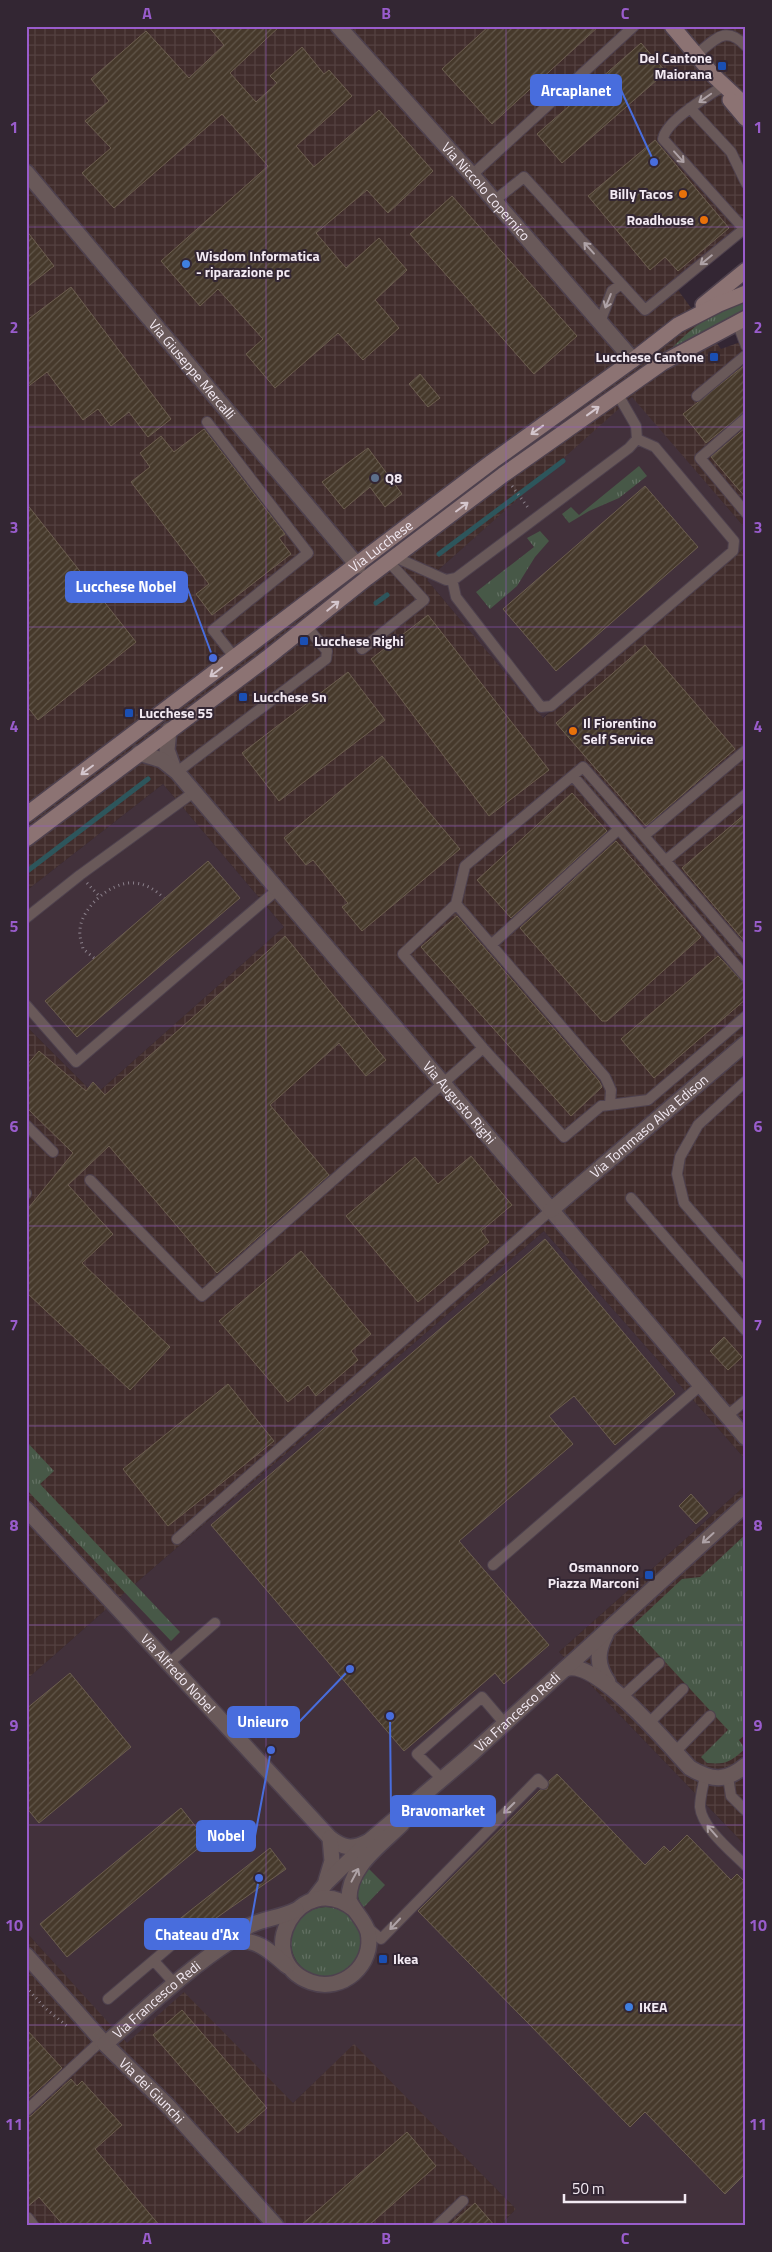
<svg xmlns="http://www.w3.org/2000/svg" width="772" height="2252" font-family="'Titillium Web',sans-serif">
	<style>
		.commercial { fill: #42313b }
		.industrial { fill: url(#industrial-grid) }
		.grass { fill: url(#grass-tufts) }
		.lines { fill: none; stroke-linecap: round; stroke-linejoin: round }
		.stream { stroke: #2d565c; stroke-width: 5 }
		.building { fill: url(#building-hatch); stroke: #6c5e4f }
		.lane-casing { stroke: #4e414e; stroke-width: 12 }
		.street-casing { stroke: #4e414e; stroke-width: 18 }
		.secondary-casing { stroke: #4e414e; stroke-width: 18 }
		.path { stroke: #8b808b; stroke-width: 3; stroke-dasharray: 1 4; stroke-linecap: butt }
		.lane { stroke: #695959; stroke-width: 10 }
		.street { stroke: #695959; stroke-width: 15 }
		.secondary { stroke: #8c7373; stroke-width: 15 }
		.oneway { stroke: #aea2a6 }
		.oneway2 { stroke: #d4c6cd }
		.grid { fill: none; stroke: #995ccc; stroke-width: 1; stroke-opacity: 0.55 }
		.transit-dot { fill: #1a4fb4; stroke: #332633; stroke-width: 2 }
		.food-dot { fill: #e8710a; stroke: #332633; stroke-width: 2 }
		.shop-dot { fill: #3f7fe0; stroke: #332633; stroke-width: 2 }
		.service-dot { fill: #5c6f8a; stroke: #332633; stroke-width: 2 }
		.labels { text-anchor: middle; stroke-width: 4; stroke-linejoin: round; paint-order: stroke }
		.poi-label { font-size: 14px; font-weight: bold; fill: #f3eaf3; stroke: #332633; text-anchor: start }
		.street-label { font-size: 14px; fill: #f3eaf3; stroke: #332633 }
		.leader { fill: none; stroke: #486ddd; stroke-width: 2 }
		.callout-dot { fill: #486ddd; stroke: #332633; stroke-width: 2 }
		.callout { fill: #486ddd; stroke: #486ddd; stroke-width: 2 }
		.callout-label { font-size: 15px; text-anchor: middle; font-weight: bold; fill: #fff }
		.neatline { fill: none; stroke: #995ccc; stroke-width: 2 }
		.grid-label { font-size: 16px; text-anchor: middle; font-weight: bold; fill: #995ccc }
	</style>
	<defs>
		<pattern id="industrial-grid" width="8" height="8" patternUnits="userSpaceOnUse" patternTransform="scale(1.25)"><rect width="8" height="8" fill="#412d2c"/><path d="M0 4h8M4 0v8" fill="none" stroke="#544141"/></pattern>
		<pattern id="grass-tufts" width="24" height="20" patternUnits="userSpaceOnUse" patternTransform="scale(1.25)"><rect width="24" height="20" fill="#475847"/><path d="M3 7l-1-3M5 7V3M7 7l1-3M15 17l-1-3M17 17v-4M19 17l1-3" fill="none" stroke="#627062"/></pattern>
		<pattern id="building-hatch" width="6" height="6" patternUnits="userSpaceOnUse" patternTransform="scale(1.25)"><rect width="6" height="6" fill="#46392b"/><path d="M-1 1l2-2M0 6l6-6M5 7l2-2" fill="none" stroke="#61564a"/></pattern>
	</defs>
	<rect width="100%" height="100%" fill="#332633"/>
	<path class="commercial" d="M632 396 746 529V547L542 718 427 580Z
		M163 784 284 927 95 1095 26 1026V891Z
		M544 1231 746 1460V1485L559 1652 746 1846V2226H499L516 2209 354 2045 293 2103 127 2044 26 1932V1680L129 1589Z"/>
	<path class="industrial" d="M26 26H746V233L678 290 721 349 746 340V529L632 397 427 580 543 718 746 547V1460L544 1231 129 1589 26 1680V1026L95 1095 284 927 163 784 26 891Z
		M746 1485V1846L559 1652Z
		M26 1932 127 2043 184 1992 293 2103 354 2044 516 2209 499 2226H26Z"/>
	<path class="grass" d="M746 300V311L676 349 673 347C694 325 717 310 746 300Z
		M639 466 647 476 619 498 589 511 569 523 562 514 571 507 579 515Z
		M540 531 549 541 535 557 517 586 490 609 476 592 534 547 527 538Z
		M26 1441 54 1471 40 1484 180 1632 171 1641 26 1489Z
		M746 1534V1734L739 1740 745 1749C731 1761 727 1765 707 1763L701 1757 728 1730 632 1626 682 1579 700 1577Z
		M369 1869 385 1885 364 1907C352 1895 359 1879 369 1869Z
		M291 1942a35 35 0 1 1 70 0a35 35 0 1 1-70 0Z"/>
	<g class="lines">
		<path class="stream" d="M439 554 563 461
			M376 603 387 595
			M26 872 148 779"/>
	</g>
	<path class="building" d="M208 26H280L230 73 256 102 277 83 270 76 302 47 324 74 329 70 352 96 296 146 314 167 379 110 433 171 388 213 367 190 316 233 346 268 379 238 407 270 375 300 399 328 363 360 338 333 275 388 246 354 263 339 218 289 200 306 161 261 268 166 222 114 114 208 82 173 111 148 85 121 109 101 91 79 146 31 189 78 224 45Z
		M489 26H599L492 124 442 69Z
		M641 43 666 72 562 163 537 134Z
		M655 140 729 228 678 271 665 257 650 270 588 196Z
		M452 196 577 336 534 374 410 234Z
		M26 230 54 266 26 288Z
		M71 287 171 419 148 437 129 412 111 426 98 409 83 420 47 372 26 388V321Z
		M746 364V411L706 443 683 414Z
		M420 374 440 398 428 407 409 384Z
		M746 427V498L711 457Z
		M204 429 285 534 279 538 291 554 212 615 196 594 209 584 131 482 150 467 140 453 161 436 174 452Z
		M368 448 402 494 385 507 370 487 344 509 322 482Z
		M645 486 698 547 556 671 503 609Z
		M26 503 136 642 38 720 26 705Z
		M428 615 549 770 489 816 371 659Z
		M645 645 735 749 646 826 556 723Z
		M348 672 385 720 279 801 242 753Z
		M382 756 460 849 362 931 342 907 348 903 313 860 306 865 284 838Z
		M572 793 607 831 511 918 477 880Z
		M746 813V943L682 868Z
		M616 841 701 937 607 1021H602L520 928Z
		M208 861 240 898 77 1037 45 1001Z
		M457 916 599 1081 602 1087 571 1116 421 947Z
		M285 936 386 1060 366 1076 339 1043 270 1105 329 1175 217 1273 109 1146 68 1185 113 1234 82 1263 170 1347 130 1390 26 1292V1211L73 1153 26 1107V1066L39 1051 86 1091 93 1082 105 1095Z
		M718 956 746 985V999L654 1078 621 1039Z
		M471 1156 512 1205 481 1231 489 1242 418 1302 346 1216 415 1157 438 1184Z
		M545 1239 675 1394 615 1445 574 1396 549 1416 573 1444 459 1541 549 1645 504 1684 495 1673 404 1751 211 1525Z
		M301 1251 371 1334 351 1351 358 1360 316 1396 308 1385 288 1402 219 1321Z
		M724 1337 742 1357 728 1370 710 1351Z
		M228 1384 274 1441 168 1526 123 1469Z
		M691 1494 708 1513 696 1524 679 1506Z
		M70 1673 131 1747 39 1823 26 1807V1709Z
		M557 1774 645 1865 664 1846 670 1852 687 1835 731 1880 737 1874 746 1883V2173L725 2194 645 2112 630 2127 418 1911 540 1790 547 1789 549 1781Z
		M181 1808 207 1841 67 1957 40 1924Z
		M270 1848 286 1869 189 1937 177 1921Z
		M182 2010 267 2108 238 2133 153 2035Z
		M26 2029 62 2068 26 2101Z
		M71 2079 77 2086 82 2081 122 2125 95 2149 160 2226H64L39 2197 26 2208V2118L31 2116Z
		M407 2132 436 2166 368 2226H300Z
		M475 2203 495 2226H449Z"/>
	<g class="lines">
		<g class="lane-casing">
			<path id="lane" d="M696 55C715 40 725 24 746 46
				M720 88C705 98 666 121 663 139L744 229 746 227
				M690 108 731 152 746 183
				M472 175 634 26
				M494 201 524 177 645 310 744 229
				M600 322 612 291 621 284
				M737 322 746 346
				M697 396 746 355
				M746 418 700 458 746 513
				M207 422 308 553 213 630 235 658
				M395 557 446 580 456 578 629 448 637 439 636 426 617 393
				M452 579 456 597 541 707 551 706 733 551 734 541 655 447 637 439
				M362 649 424 600 389 562
				M177 772 326 659 327 651 307 627
				M573 776 746 977
				M644 836 746 954
				M665 861 746 794
				M456 904 605 1077 611 1090 610 1104
				M26 918 80 875 194 792
				M491 945 619 829
				M26 1005 76 1062 277 890
				M483 1048 403 954 456 904 465 866 583 767 644 836 746 750
				M746 1081 698 1125 680 1157 677 1174 684 1203 746 1274
				M26 1125 53 1152
				M90 1180 202 1296 483 1048 564 1137 601 1106 648 1100 746 1016
				M26 1193V1194
				M631 1198 746 1331
				M727 1416 746 1400
				M177 1539 551 1210
				M493 1565 701 1385
				M169 1663 215 1623
				M622 1697 659 1663
				M648 1724 683 1689
				M675 1752 710 1716
				M705 1776C703 1786 700 1797 700 1807 702 1828 732 1852 746 1866
				M728 1777 731 1796 746 1811
				M442 1779 417 1754 482 1697 505 1724
				M366 1926 381 1939 538 1779 543 1784
				M154 1961 175 1984
				M108 1999 180 1938
				M26 2111 102 2040
				M26 2219 28 2218 34 2226
				M437 2226 463 2201"/>
		</g>
		<g class="street-casing">
			<g id="street">
				<path id="s1" d="M338 26 472 175 633 360"/>
				<path id="s2" d="M26 172 358 566"/>
				<path d="M169 730 167 750 173 767"/>
				<path id="s3" d="M139 753 162 760 177 772 746 1438"/>
				<path id="s4" d="M551 1210 746 1043"/>
				<path id="s5" d="M26 1509 330 1838C343 1848 352 1850 367 1842"/>
				<path d="M606 1634C597 1651 596 1665 608 1682"/>
				<path d="M565 1669C595 1656 669 1746 690 1768 712 1781 726 1782 746 1765"/>
				<path d="M326 1881 332 1861 330 1838"/>
				<path id="s6" d="M313 1900 326 1883 368 1842 468 1757 746 1504"/>
				<path d="M355 1910C300 1865 249 1960 311 1982 342 1993 375 1965 368 1932 364 1919 354 1912 349 1900 348 1867 381 1845 402 1824"/>
				<path d="M232 1941C257 1938 270 1951 287 1966"/>
				<path id="s7" d="M26 1955 105 2044 168 2106 276 2226"/>
				<path id="s8" d="M105 2044C146 2009 186 1970 231 1941 238 1937 242 1930 249 1926 264 1918 281 1918 296 1910"/>
			</g>
		</g>
		<g class="secondary-casing">
			<g id="secondary">
				<path d="M672 26 714 76 746 106"/>
				<path d="M730 100 746 119"/>
				<path d="M703 305 746 270"/>
				<path id="s9" d="M26 815 493 461 633 360 678 325 719 304 746 293"/>
				<path d="M26 839 267 658 367 578 503 475 662 363 746 318"/>
			</g>
		</g>
		<path class="path" d="M512 486 529 509
			M87 883 100 897
			M94 958 83 949C82 943 79 937 80 930 81 908 111 881 134 883 147 884 155 890 164 898
			M26 1987 45 2008 67 2026"/>
		<use href="#lane" class="lane"/>
		<use href="#street" class="street"/>
		<use href="#secondary" class="secondary"/>
	</g>
	<defs><path id="oneway-shaft" d="M-6 0H5M1.5-3L5.5 0L1.5 3" fill="none" stroke-width="1.6" stroke-linecap="round" stroke-linejoin="round" transform="scale(1.25)"/></defs>
	<g class="oneway">
		<use href="#oneway-shaft" transform="translate(705 98) rotate(145)"/>
		<use href="#oneway-shaft" transform="translate(679 157) rotate(48)"/>
		<use href="#oneway-shaft" transform="translate(589 248) rotate(-132)"/>
		<use href="#oneway-shaft" transform="translate(706 260) rotate(141)"/>
		<use href="#oneway-shaft" transform="translate(608 301) rotate(112)"/>
		<use href="#oneway-shaft" transform="translate(708 1538) rotate(138)"/>
		<use href="#oneway-shaft" transform="translate(509 1808) rotate(135)"/>
		<use href="#oneway-shaft" transform="translate(712 1831) rotate(-131)"/>
		<use href="#oneway-shaft" transform="translate(355 1875) rotate(-62)"/>
		<use href="#oneway-shaft" transform="translate(395 1924) rotate(133)"/>
	</g>
	<g class="oneway2">
		<use href="#oneway-shaft" transform="translate(593 411) rotate(-36)"/>
		<use href="#oneway-shaft" transform="translate(537 430) rotate(144)"/>
		<use href="#oneway-shaft" transform="translate(462 507) rotate(-37)"/>
		<use href="#oneway-shaft" transform="translate(333 606) rotate(-39)"/>
		<use href="#oneway-shaft" transform="translate(216 672) rotate(143)"/>
		<use href="#oneway-shaft" transform="translate(87 770) rotate(143)"/>
	</g>
	<path class="grid" d="M266 26V2226M506 26V2226M26 227H746M26 427H746M26 627H746M26 826H746M26 1026H746M26 1226H746M26 1426H746M26 1625H746M26 1825H746M26 2025H746"/>
	<g class="transit-dot">
		<rect x="717" y="61" width="10" height="10" rx="2.5"/>
		<rect x="709" y="352" width="10" height="10" rx="2.5"/>
		<rect x="299" y="636" width="10" height="10" rx="2.5"/>
		<rect x="238" y="692" width="10" height="10" rx="2.5"/>
		<rect x="124" y="708" width="10" height="10" rx="2.5"/>
		<rect x="644" y="1570" width="10" height="10" rx="2.5"/>
		<rect x="378" y="1954" width="10" height="10" rx="2.5"/>
	</g>
	<g class="food-dot">
		<circle cx="683" cy="194" r="5"/>
		<circle cx="704" cy="220" r="5"/>
		<circle cx="573" cy="731" r="5"/>
	</g>
	<g class="shop-dot">
		<circle cx="186" cy="264" r="5"/>
		<circle cx="629" cy="2007" r="5"/>
	</g>
	<circle class="service-dot" cx="375" cy="478" r="5"/>
	<g class="labels">
		<g class="poi-label">
			<text x="712" y="63" text-anchor="end">Del Cantone<tspan x="712" dy="16">Maiorana</tspan></text>
			<text x="673" y="199" text-anchor="end">Billy Tacos</text>
			<text x="694" y="225" text-anchor="end">Roadhouse</text>
			<text x="196" y="261">Wisdom Informatica<tspan x="196" dy="16">- riparazione pc</tspan></text>
			<text x="704" y="362" text-anchor="end">Lucchese Cantone</text>
			<text x="385" y="483">Q8</text>
			<text x="314" y="646">Lucchese Righi</text>
			<text x="253" y="702">Lucchese Sn</text>
			<text x="139" y="718">Lucchese 55</text>
			<text x="583" y="728">Il Fiorentino<tspan x="583" dy="16">Self Service</tspan></text>
			<text x="639" y="1572" text-anchor="end">Osmannoro<tspan x="639" dy="16">Piazza Marconi</tspan></text>
			<text x="393" y="1964">Ikea</text>
			<text x="639" y="2012">IKEA</text>
		</g>
		<g class="street-label">
			<text dy="5" stroke="none"><textPath href="#s1" startOffset="222">Via Niccolo Copernico</textPath></text>
			<text dy="5" stroke="none"><textPath href="#s2" startOffset="258">Via Giuseppe Mercalli</textPath></text>
			<text dy="5" stroke="none"><textPath href="#s9" startOffset="445">Via Lucchese</textPath></text>
			<text dy="5" stroke="none"><textPath href="#s3" startOffset="478">Via Augusto Righi</textPath></text>
			<text dy="5" stroke="none"><textPath href="#s4" startOffset="129">Via Tommaso Alva Edison</textPath></text>
			<text dy="5" stroke="none"><textPath href="#s5" startOffset="224">Via Alfredo Nobel</textPath></text>
			<text dy="5" stroke="none"><textPath href="#s6" startOffset="278">Via Francesco Redi</textPath></text>
			<text dy="5" stroke="none"><textPath href="#s8" startOffset="68">Via Francesco Redi</textPath></text>
			<text dy="5" stroke="none"><textPath href="#s7" startOffset="185">Via dei Giunchi</textPath></text>
		</g>
	</g>
	<path class="leader" d="M654 162L621 90M213 658L187 587M350 1669L299 1722M390 1716L391 1811M271 1750L255 1836M259 1878L249 1934"/>
	<g class="callout-dot">
		<circle cx="654" cy="162" r="5"/>
		<circle cx="213" cy="658" r="5"/>
		<circle cx="350" cy="1669" r="5"/>
		<circle cx="390" cy="1716" r="5"/>
		<circle cx="271" cy="1750" r="5"/>
		<circle cx="259" cy="1878" r="5"/>
	</g>
	<g class="callout">
		<rect x="531" y="75" width="90" height="30" rx="5"/>
		<rect x="66" y="572" width="121" height="30" rx="5"/>
		<rect x="228" y="1707" width="71" height="30" rx="5"/>
		<rect x="391" y="1796" width="104" height="30" rx="5"/>
		<rect x="197" y="1821" width="58" height="30" rx="5"/>
		<rect x="145" y="1919" width="104" height="30" rx="5"/>
	</g>
	<g class="callout-label">
		<text x="576" y="96">Arcaplanet</text>
		<text x="126" y="592">Lucchese Nobel</text>
		<text x="263" y="1727">Unieuro</text>
		<text x="443" y="1816">Bravomarket</text>
		<text x="226" y="1841">Nobel</text>
		<text x="197" y="1940">Chateau d'Ax</text>
	</g>
	<rect width="772" height="2252" fill="none" stroke="#332633" stroke-width="55"/>
	<path d="M564 2194v8h121v-8" fill="none" stroke="#f3eaf3" stroke-width="2.5"/>
	<text x="572" y="2194" font-size="15" fill="#f3eaf3" stroke="#332633" stroke-width="4" paint-order="stroke">50 m</text>
	<rect x="28" y="28" width="716" height="2196" class="neatline"/>
	<g class="grid-label">
		<text x="147" y="19">A</text>
		<text x="386" y="19">B</text>
		<text x="625" y="19">C</text>
		<text x="14" y="133">1</text>
		<text x="758" y="133">1</text>
		<text x="14" y="333">2</text>
		<text x="758" y="333">2</text>
		<text x="14" y="533">3</text>
		<text x="758" y="533">3</text>
		<text x="14" y="732">4</text>
		<text x="758" y="732">4</text>
		<text x="14" y="932">5</text>
		<text x="758" y="932">5</text>
		<text x="14" y="1132">6</text>
		<text x="758" y="1132">6</text>
		<text x="14" y="1331">7</text>
		<text x="758" y="1331">7</text>
		<text x="14" y="1531">8</text>
		<text x="758" y="1531">8</text>
		<text x="14" y="1731">9</text>
		<text x="758" y="1731">9</text>
		<text x="14" y="1931">10</text>
		<text x="758" y="1931">10</text>
		<text x="14" y="2130">11</text>
		<text x="758" y="2130">11</text>
		<text x="147" y="2244">A</text>
		<text x="386" y="2244">B</text>
		<text x="625" y="2244">C</text>
	</g>
</svg>
